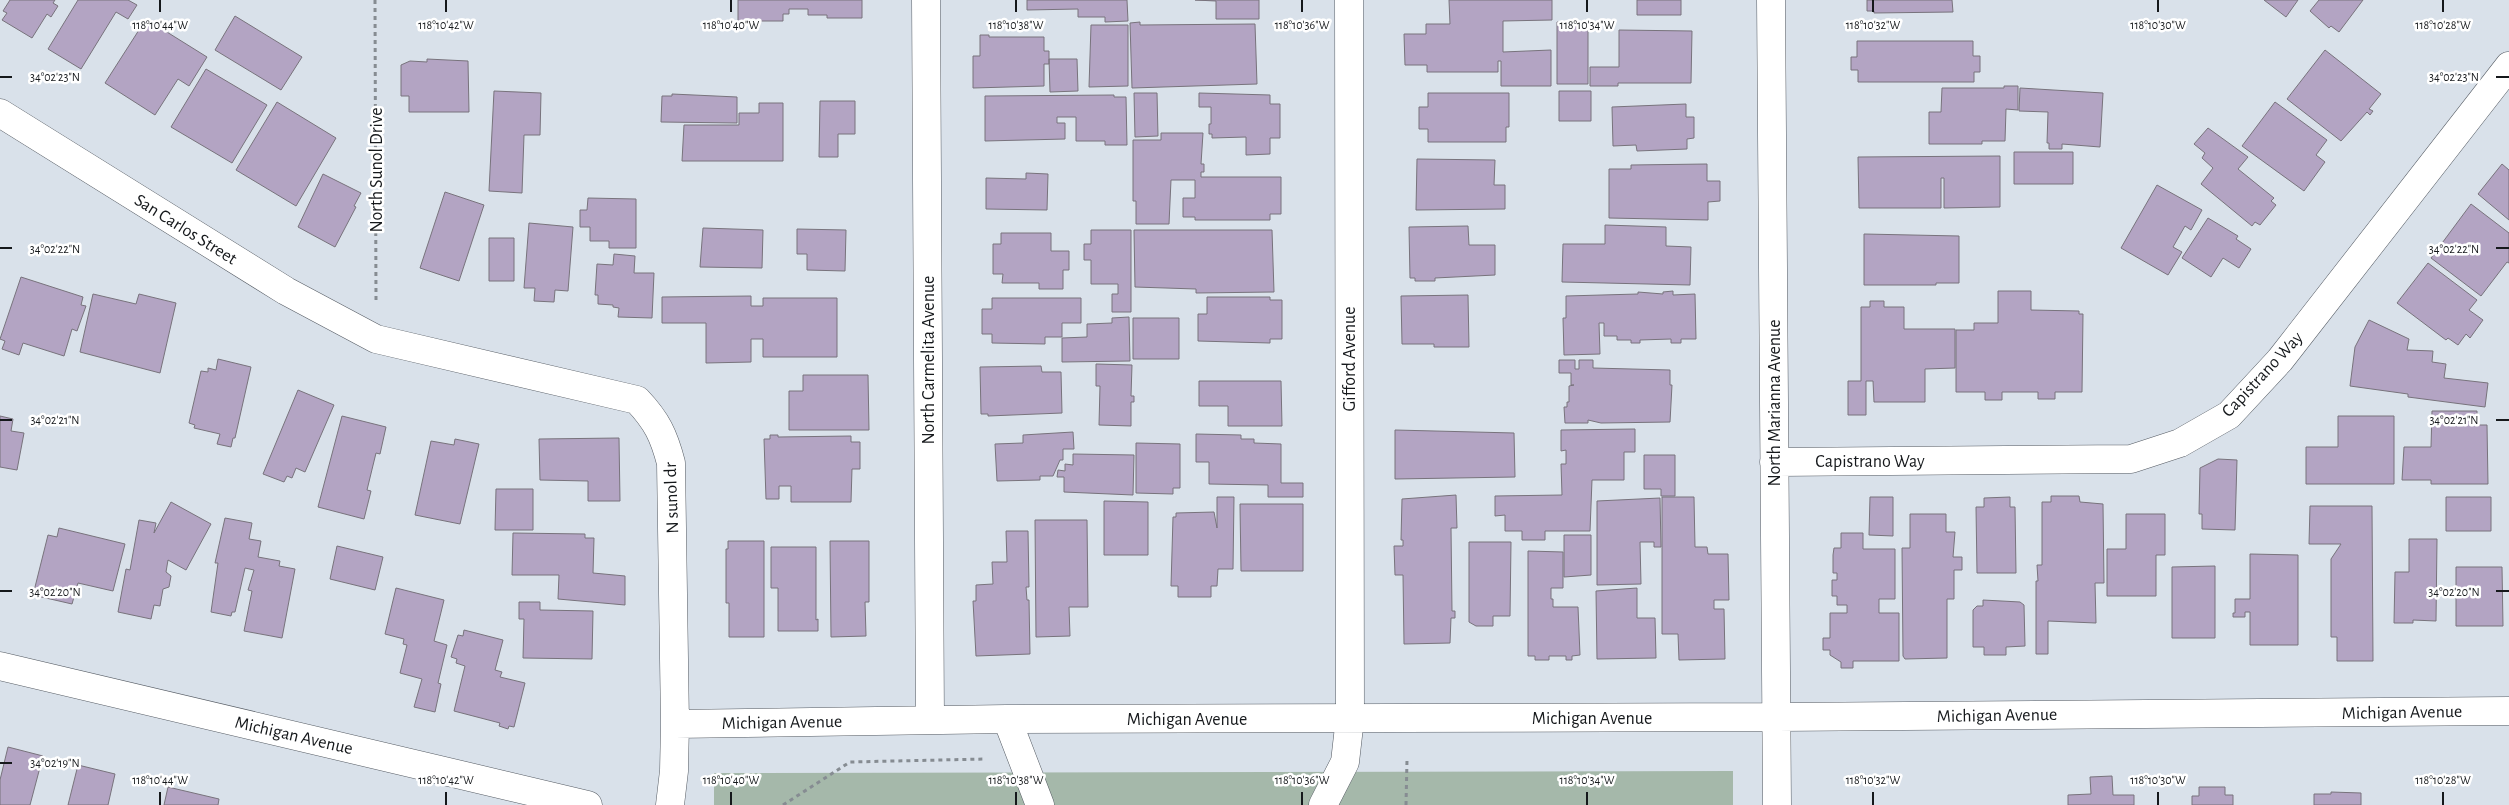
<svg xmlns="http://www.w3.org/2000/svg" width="2509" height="805" font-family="'Alegreya Sans',sans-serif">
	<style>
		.green { fill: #a5b8aa }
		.building { fill: #b3a4c3; stroke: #78737c }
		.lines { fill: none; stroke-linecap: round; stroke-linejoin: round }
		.minor-casing { stroke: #555b63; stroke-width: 29 }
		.path { stroke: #868c92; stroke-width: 3; stroke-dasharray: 4 4; stroke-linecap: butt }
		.minor { stroke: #fff; stroke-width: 28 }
		.ticks { fill: none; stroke: #15181b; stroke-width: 2 }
		.labels { text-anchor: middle; stroke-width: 5; stroke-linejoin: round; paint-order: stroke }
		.street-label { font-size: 18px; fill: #15181b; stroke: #fff }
		.ticks-label { font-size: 12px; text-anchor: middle; fill: #15181b; stroke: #fff; stroke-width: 5; stroke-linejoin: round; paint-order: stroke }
	</style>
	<rect width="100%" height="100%" fill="#d9e1ea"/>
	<path class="green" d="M1733 771V805H714V773Z"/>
	<path class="building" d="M10 0H55L53 3 58 6 51 17 47 14 32 38 2 20 7 13 3 11Z
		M78 0H128L137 5 128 19 116 12 81 69 48 49Z
		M738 0H862V18H827V15H808V9H789V14H783V21H738Z
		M1027 0H1127L1128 21 1105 22V17H1078V9L1027 10Z
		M1259 0V19H1216V1L1195 0Z
		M1449 0H1552V20L1503 21V52L1551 50V86H1501V61H1498V72H1427V65H1405L1404 34H1426V24H1450Z
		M1637 0H1681V15H1637Z
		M1867 0H1952L1953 12 1874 13V11H1867Z
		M2264 0H2298L2286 17Z
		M2319 0H2363L2339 32 2331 26 2329 28 2310 11Z
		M235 16 302 57 281 90 215 50Z
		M146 19 207 57 189 86 178 79 155 115 105 83Z
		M1140 22V25L1255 24 1257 84 1132 88 1130 23Z
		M1557 22H1588V84H1557Z
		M1091 25H1128V86L1089 87Z
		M1619 30 1692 31 1691 83H1618V86H1590V67H1619Z
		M980 35H989V37H1044V51H1049V64H1044V86L973 88V56H980Z
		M1857 41H1973V56H1980V72H1974V82H1858V70H1851V57H1857Z
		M2325 50 2381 94 2369 109 2373 111 2370 115 2367 112 2341 141 2287 99Z
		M427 59 468 61 469 112H409V96H401V65L410 61 427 62Z
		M1049 59H1077L1078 91 1050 92Z
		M206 69 267 105 232 163 171 127Z
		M2004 86H2018V110L2006 109 2005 141H1982V144H1929V112H1941L1942 88H2004Z
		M2020 88 2103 93 2100 147 2062 144V149H2049V143H2047L2048 112 2019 111Z
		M494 91 541 93 540 135H524L522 193 489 191Z
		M1559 91H1591V121H1559Z
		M1134 93H1157L1158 136 1135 137Z
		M1199 93 1270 95V104H1280V138H1270V154L1246 155V137L1212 138V134H1209V124H1211V107H1199Z
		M1428 93H1509V127H1506V142H1428V129H1419V107H1428Z
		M672 94 737 97V123L661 122 662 96H672Z
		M1114 95V97H1126L1127 145H1105V141H1076V117H1057V123H1065V139L985 141V96Z
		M820 101H855V134H838V157H819Z
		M277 102 336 138 296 206 236 170Z
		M2275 102 2327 140 2316 155 2325 162 2304 191 2242 146Z
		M759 103H783V161H682L684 125H739V113H759Z
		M1686 104V117H1694V138L1687 139V149L1637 151 1636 145 1613 146 1612 107Z
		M2208 128 2248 157 2238 169 2274 198 2271 201 2276 205 2260 225 2255 222 2252 226 2201 184 2213 168 2202 158 2205 153 2194 144Z
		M1161 133H1203L1201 164H1204V172H1201V177H1281V214H1270V220H1195V217H1183V198H1195V180H1171L1169 224H1136V201H1133V140H1161Z
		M2014 152H2073V184H2014Z
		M2000 156V207L1944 208V178H1941V208H1859L1858 157Z
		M1417 159 1495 160 1494 185H1505V209L1416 210Z
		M1707 164V181H1720V201L1708 202V220L1609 218V169H1631V165Z
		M2502 164 2509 170V220L2478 194Z
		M1026 173 1048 174 1047 210 986 209V178L1026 179Z
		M323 174 361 193 354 206 356 207 335 247 298 227Z
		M2157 185 2202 210 2191 230 2185 226 2173 247 2182 252 2168 275 2121 248Z
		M445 192 484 205 459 281 420 268Z
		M588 198 636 199V248H609V241H590V227H580V210H587Z
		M2471 204 2509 233V263L2507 262 2481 296 2431 258Z
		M2208 218 2238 236 2236 239 2251 249 2239 268 2223 258 2211 277 2182 258Z
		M529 223 573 227 568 291 555 290 554 302 534 301 535 288H524Z
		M1605 225 1666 227V246L1691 247 1690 285 1562 282 1563 244H1605Z
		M1468 226 1469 245H1495V275L1435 278V281H1415V278H1410L1409 227Z
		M703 228 763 230 762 268 700 267Z
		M797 229 846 230 845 271 807 270V254H797Z
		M1091 230H1131V312H1112V294H1118V284H1091V260H1084V244H1091Z
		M1134 230H1272L1274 292 1196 293V289L1135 287Z
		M1001 233H1051V251H1069V270H1063V289H1039V283H1002L1003 274H993V244H1001Z
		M1864 234 1959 236V283H1936V285H1864Z
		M489 238H514V281H489Z
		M614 254 635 256 634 273H654L652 318 618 317 619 308 613 307V305L598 304V295H595L597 264 613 265Z
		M2428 263 2477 300 2469 310 2483 320 2470 338 2466 334 2458 345 2448 338 2446 340 2397 303Z
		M21 277 83 297 81 305 86 306 77 331 72 329 64 356 23 343 19 355 2 349 5 341 0 339Z
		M1673 291V295L1695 294 1696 339H1681V343H1671V339L1640 340V343H1631V340H1617V336H1604V323H1599L1600 354 1564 355 1563 318H1566V296L1638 294V292L1663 294V292Z
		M1998 291H2031V310L2079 311V314H2083L2082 392H2055V399H2038V392H2002V400H1985V392H1956V330H1974V323H1998Z
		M93 294 136 304 139 294 176 303 160 373 80 352Z
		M1468 295 1469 347H1434V344H1402L1401 296Z
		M751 296V306H763V298H837V357H763V339H751V362L706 363V323H662V297Z
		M1207 297H1270V300H1282V339H1270V343L1198 341V314H1207Z
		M992 298H1081V323H1062V337H1045V344L992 343V334H982V309H992Z
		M1870 301H1884V307H1904V329H1955V368L1925 369V402H1874L1873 381H1866V415H1848V381H1861V307H1870Z
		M1129 317 1130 361 1062 362V338L1087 337V324L1112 323V318Z
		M1133 318H1179V359H1133Z
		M2369 320 2409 339 2407 350 2433 351 2432 362 2446 364 2444 378 2488 383 2485 407 2408 397V394L2350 386 2355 347Z
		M218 359 251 367 235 438H233L231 447 217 444 220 434 194 428 195 425 189 423 201 371 208 372V368L216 370Z
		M1559 360H1575V369H1579V360H1593V368L1670 370V385H1672L1670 422 1601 423 1588 420V423H1565L1564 407H1567V402H1569V386L1574 385H1571V373H1559Z
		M1096 364 1132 365 1131 396H1134V402H1131V426L1099 425 1100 386H1096Z
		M1041 366 1042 372H1061L1062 413 988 416V414H981L980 367Z
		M803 375H868L869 430H789V391H803Z
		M1199 381H1281L1282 426H1228V406H1199Z
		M298 390 334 405 305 472 296 468 292 478 287 476 284 482 263 474Z
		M2432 411H2477V425H2487L2488 484H2431V480H2402L2404 447H2431Z
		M0 416 13 419 11 431 24 433 17 470 0 467Z
		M342 416 386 427 380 454 376 453 367 490 371 491 364 519 318 507Z
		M2338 416H2394V484H2306V447H2338Z
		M1635 429V452H1624V480H1592L1590 531H1545V540H1522V531H1505V515L1495 516V496L1562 495 1561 464H1566V450L1561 451V430Z
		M1395 430 1514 433 1515 477 1395 479Z
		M1073 432 1074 449H1063V460H1060L1053 476H1040V480L997 481 995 444 1023 443V435Z
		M1196 434 1241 435V439H1254V443L1281 444V483H1303V497H1268V485L1209 484V462H1196Z
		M770 435H778V437L851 436V442H860V469H852L851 502H791V486H779V499H766L764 439H770Z
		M619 438 620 501H588V481L540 480 539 439Z
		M455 439 479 444 460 524 415 515 431 441 454 445Z
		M1136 443 1180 444V488H1173V494L1136 493Z
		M1073 454 1134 455 1133 495 1064 492V477H1057L1058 470 1065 471V464L1073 465Z
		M1644 455H1675V496H1661V489H1644Z
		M2218 459 2237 460 2235 530 2202 529V514H2199L2200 468Z
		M496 489H533V530H495Z
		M1456 495 1457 528H1451L1452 611H1455V618H1451L1450 643 1404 644 1403 575H1395L1394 546H1403V540H1401L1402 499Z
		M2051 496H2079L2080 502 2103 504 2104 583H2095L2096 623 2048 621V654H2036V581H2038L2037 565H2042V502H2051Z
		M1217 497H1234L1233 569H1218L1217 586H1211V597H1178V586H1171L1173 517H1176V513L1214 512 1217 528Z
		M1662 497H1694L1695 547H1707L1708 554H1728L1729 600H1714V609H1724L1725 659 1679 660 1678 634H1662Z
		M1870 497H1893V536L1869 535Z
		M2010 497V507H2015L2016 573H1977L1976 507H1984V498Z
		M2446 497H2491V531H2446Z
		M1660 498 1661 547H1654V542H1640L1641 584 1597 585V501Z
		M1104 501 1148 502V555H1104Z
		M171 502 211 524 186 570 168 560 166 572 171 576 169 587 163 589 160 606 154 605 151 619 118 612 126 569 130 570 139 520 156 523 154 533Z
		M1240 504H1303V571H1241Z
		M2310 506H2372L2373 661H2337V637H2331V559L2341 544H2309Z
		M1910 514H1946V532H1955L1953 557H1962V570H1954V599H1947V658L1905 659 1903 656 1902 548H1910Z
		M2126 514H2165V555H2156V596H2107V549H2126Z
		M225 518 252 523 249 539 261 541 258 557 280 561 279 566 295 569 282 638 244 631 252 591 248 590 254 570 245 568 235 612H232L231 616 211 612 218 563H215Z
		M1035 520H1087L1088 607H1069L1070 636 1036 637Z
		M59 528 125 544 113 591 78 583 72 604 33 595 48 535 57 537Z
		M1006 531H1028L1029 587H1026L1027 600H1029L1030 654 976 656 973 601H976V585L993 584 992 562H1007Z
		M513 533 585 534V538H594L593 573 625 576V605L558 599 559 575H512Z
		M1841 533H1863V549H1895V599H1879V613H1899V661H1853V668H1841V662L1830 655V650H1823V638H1830V613H1847V605H1837V596H1832V580H1837V573H1833V555L1834 548H1841Z
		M1564 535H1591V575L1564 577Z
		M2409 539H2437L2436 621 2413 620V623H2394L2395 572H2409Z
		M728 541H764V637H729V603H726V549H728Z
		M830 541H869V602H865L866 636 831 637Z
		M1469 542H1511L1510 616H1493V626H1476L1469 622Z
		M337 546 383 557 375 590 330 579Z
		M771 547H816V620L818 619V631H778V588H771Z
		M1528 551 1563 552V588H1551V599H1553V607H1578L1580 655 1572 656V660H1566V656H1549V660H1535V656H1528Z
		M2250 554 2298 555V645H2250V612H2245V617H2233V613H2235V599H2250Z
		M2215 566V638H2172V567Z
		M2456 567H2502L2503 626H2456Z
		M396 588 444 600 434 641 447 645 438 683 441 684 435 712 414 707 422 679 400 673 407 645 403 644 404 639 385 634Z
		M1637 588V618H1655L1656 658 1597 659 1596 591Z
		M1983 600 2020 602 2024 605 2025 646 2006 647V655H1984V647H1973V610L1977 606H1983Z
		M519 602H540V610L593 611 592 659 523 658 524 619H519Z
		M464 630 503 640 495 670 502 672 500 677 525 683 514 727 509 726 508 729 499 726 500 723 454 711 465 666 456 663 457 659 451 657 458 635 463 636Z
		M8 747 43 756 30 805H0V780Z
		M78 765 115 774 108 805H68Z
		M2112 776 2113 795H2134V805H2068V795L2091 794 2090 777Z
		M168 787 219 799 218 805H164Z
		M2199 787H2225V795H2233V805H2192V796H2199Z
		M2331 792 2361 793V805H2314V794H2331Z"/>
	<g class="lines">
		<g class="minor-casing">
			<path id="minor" d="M926 0 930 720
				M1771 0 1777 805
				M0 113 286 291 376 339 637 400C657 421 664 436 671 463L675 724 674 771 670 805
				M1774 462 2131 459 2180 443 2229 415 2280 360 2509 66
				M0 666 588 805
				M1007 719 1040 805
				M675 724 1007 719 1776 717 2509 711
				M1323 805 1345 762 1350 718 1349 0"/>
		</g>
		<path class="path" d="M375 0 376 301
			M783 805 850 762 986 759
			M1406 805 1407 760"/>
		<use href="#minor" class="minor"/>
	</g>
	<path class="ticks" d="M160 0V12M446 0V12M731 0V12M1016 0V12M1302 0V12M1587 0V12M1873 0V12M2158 0V12M2443 0V12M0 77H12M2496 77H2509M0 248H12M2496 248H2509M0 420H12M2496 420H2509M0 591H12M2496 591H2509M0 763H12M160 792V805M446 792V805M731 792V805M1016 792V805M1302 792V805M1587 792V805M1873 792V805M2158 792V805M2443 792V805"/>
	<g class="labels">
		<g class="street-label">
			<text transform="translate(376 170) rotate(-90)" y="6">North Sunol Drive</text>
			<text transform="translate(186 229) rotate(32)" y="6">San Carlos Street</text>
			<text transform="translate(1349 359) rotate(-90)" y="6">Gifford Avenue</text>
			<text transform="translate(928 360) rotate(-90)" y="6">North Carmelita Avenue</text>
			<text transform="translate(2262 374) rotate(-47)" y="6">Capistrano Way</text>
			<text transform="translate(1774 403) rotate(-90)" y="6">North Marianna Avenue</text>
			<text x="1870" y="467">Capistrano Way</text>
			<text transform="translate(671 498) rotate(-92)" y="6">N sunol dr</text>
			<text transform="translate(2402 712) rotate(-1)" y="6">Michigan Avenue</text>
			<text transform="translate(1997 715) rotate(-1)" y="6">Michigan Avenue</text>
			<text x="1592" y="724">Michigan Avenue</text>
			<text x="1187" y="725">Michigan Avenue</text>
			<text transform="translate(782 722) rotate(-1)" y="6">Michigan Avenue</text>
			<text transform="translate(294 735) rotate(13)" y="6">Michigan Avenue</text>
		</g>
	</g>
	<g class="ticks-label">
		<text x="160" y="29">118°10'44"W</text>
		<text x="446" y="29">118°10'42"W</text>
		<text x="731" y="29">118°10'40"W</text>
		<text x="1016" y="29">118°10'38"W</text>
		<text x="1302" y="29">118°10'36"W</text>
		<text x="1587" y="29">118°10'34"W</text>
		<text x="1873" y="29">118°10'32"W</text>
		<text x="2158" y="29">118°10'30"W</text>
		<text x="2443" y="29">118°10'28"W</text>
		<text x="55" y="81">34°02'23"N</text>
		<text x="2454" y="81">34°02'23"N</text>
		<text x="55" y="253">34°02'22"N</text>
		<text x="2454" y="253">34°02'22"N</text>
		<text x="55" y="424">34°02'21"N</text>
		<text x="2454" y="424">34°02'21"N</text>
		<text x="55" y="596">34°02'20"N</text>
		<text x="2454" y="596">34°02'20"N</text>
		<text x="55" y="767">34°02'19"N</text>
		<text x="160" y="784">118°10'44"W</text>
		<text x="446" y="784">118°10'42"W</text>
		<text x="731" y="784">118°10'40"W</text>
		<text x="1016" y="784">118°10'38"W</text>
		<text x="1302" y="784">118°10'36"W</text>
		<text x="1587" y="784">118°10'34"W</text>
		<text x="1873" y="784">118°10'32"W</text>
		<text x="2158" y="784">118°10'30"W</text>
		<text x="2443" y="784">118°10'28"W</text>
	</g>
</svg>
